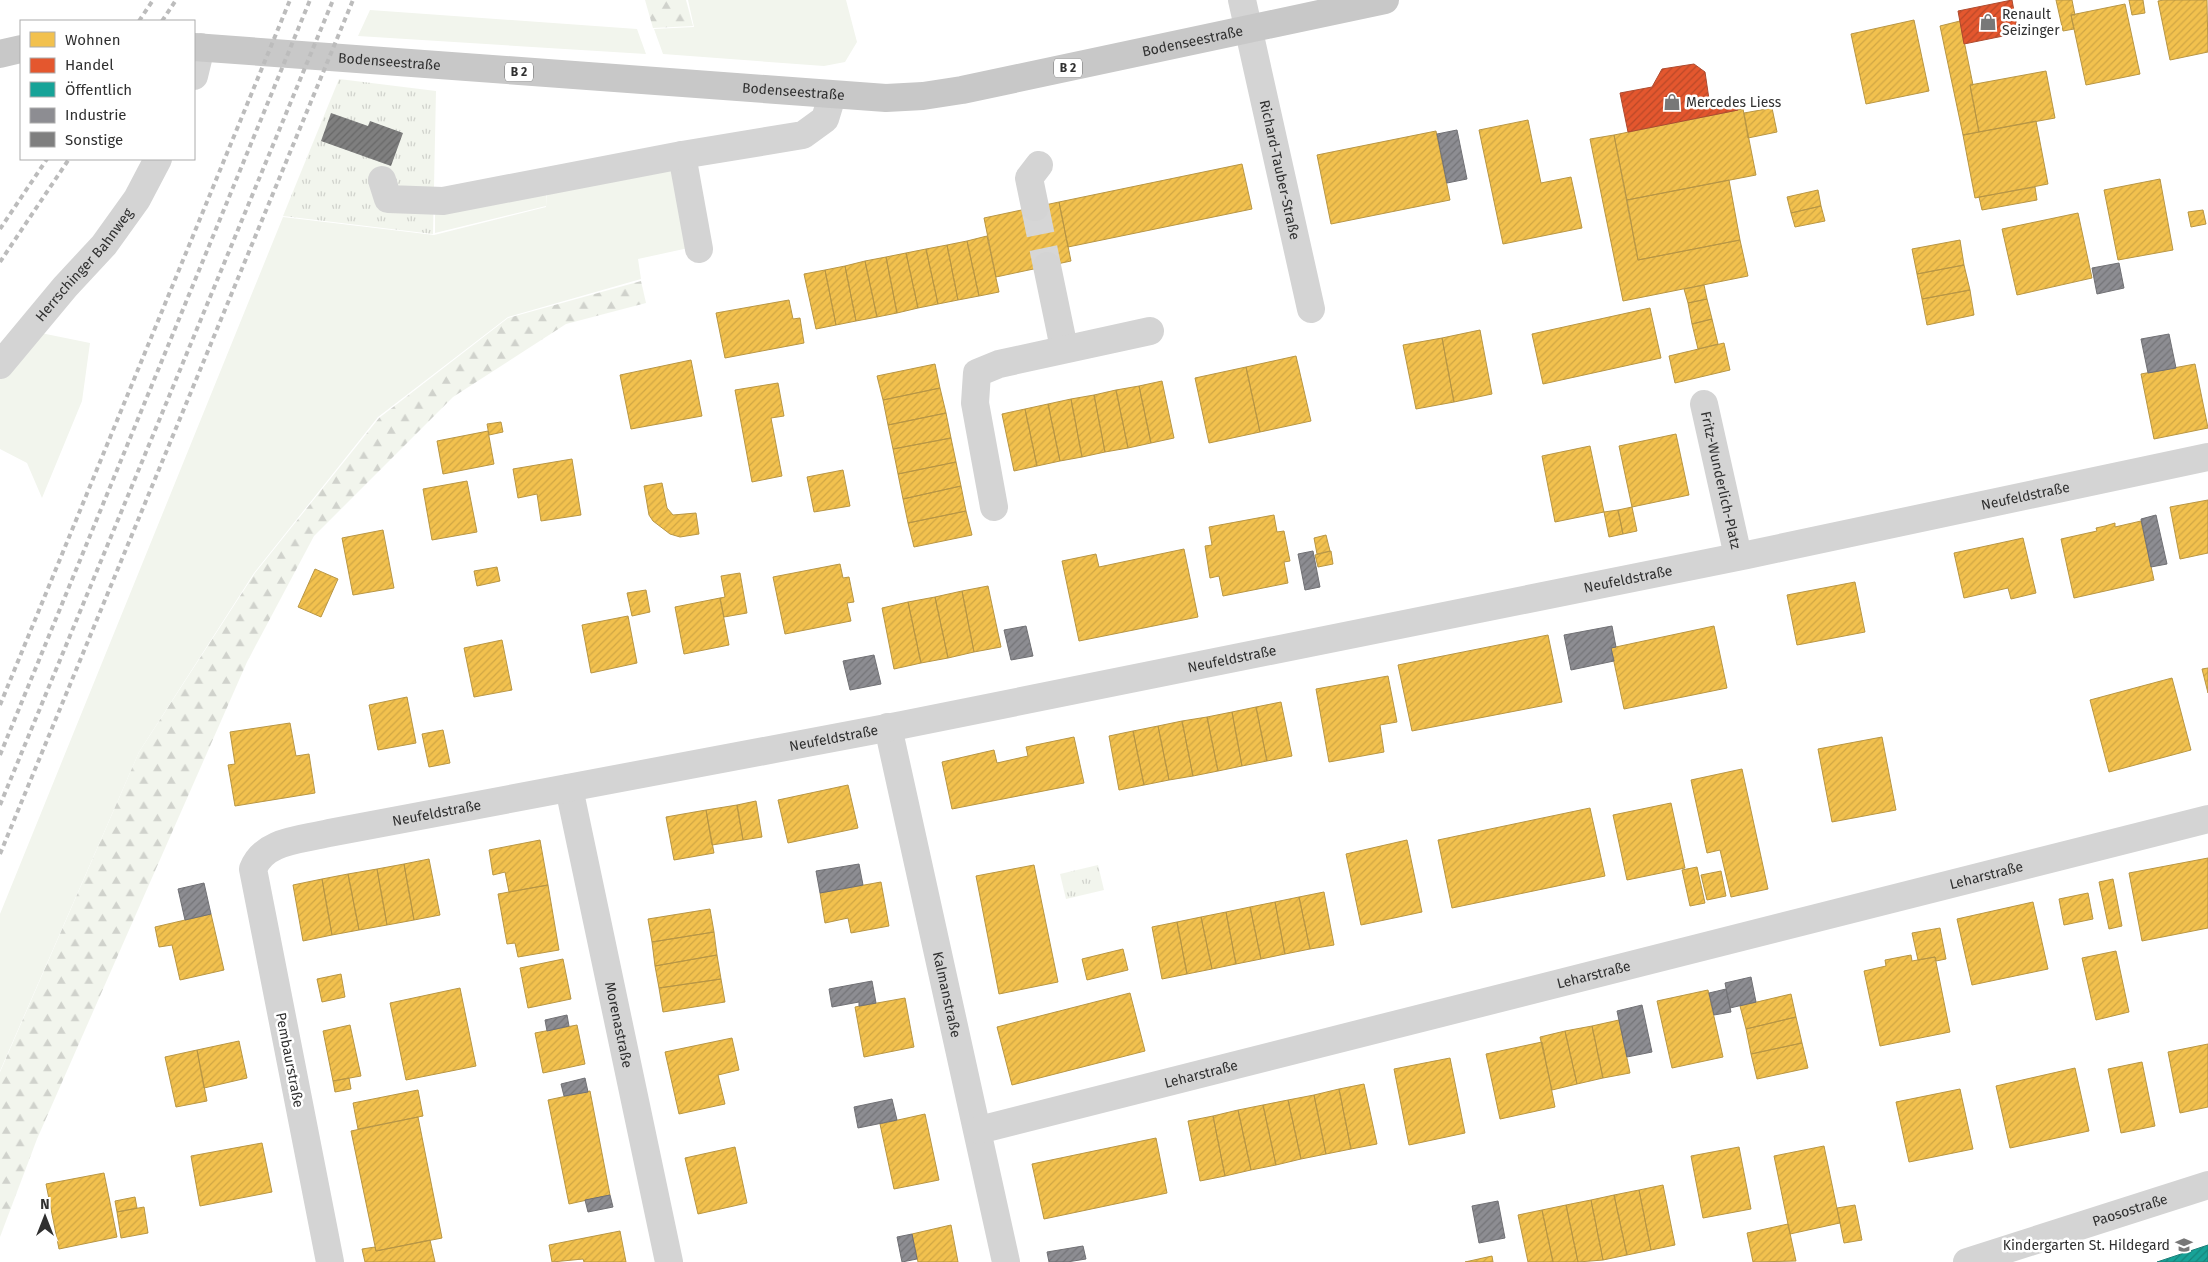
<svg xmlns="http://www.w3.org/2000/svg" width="2208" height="1262" font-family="'Fira Sans',sans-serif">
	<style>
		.grass { fill: #f2f5ed }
		.forest { fill: url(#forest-firs) }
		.park { fill: url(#park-tufts) }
		.homes { fill: url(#homes-hatch); stroke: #b89645 }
		.shops { fill: url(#shops-hatch); stroke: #ae4b2f }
		.public { fill: url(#public-hatch); stroke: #1e8079 }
		.industry { fill: url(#industry-hatch); stroke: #717175 }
		.building { fill: url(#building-hatch) }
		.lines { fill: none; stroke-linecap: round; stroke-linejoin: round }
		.minor-tunnel { stroke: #d6d6d6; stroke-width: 28; stroke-dasharray: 28 14; stroke-linecap: butt }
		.minor { stroke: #d4d4d4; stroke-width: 28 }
		.major { stroke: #c8c8c8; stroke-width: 28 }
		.rail { stroke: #bcbcbc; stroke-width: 4; stroke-dasharray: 5 4; stroke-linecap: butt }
		.labels { text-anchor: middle; stroke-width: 5; stroke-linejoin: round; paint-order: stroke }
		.shield { fill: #fff; stroke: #6e6e6e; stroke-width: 1 }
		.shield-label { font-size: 12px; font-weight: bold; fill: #303030 }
		.poi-label { font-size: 14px; fill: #303030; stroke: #fff; text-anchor: start }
		.street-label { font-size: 14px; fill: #303030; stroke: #fff }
	</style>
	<defs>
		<pattern id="forest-firs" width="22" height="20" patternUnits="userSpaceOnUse" patternTransform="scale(1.25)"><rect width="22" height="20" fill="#f2f5ed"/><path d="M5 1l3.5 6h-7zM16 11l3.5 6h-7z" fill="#d0d2cc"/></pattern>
		<pattern id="park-tufts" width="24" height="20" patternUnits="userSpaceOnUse" patternTransform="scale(1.25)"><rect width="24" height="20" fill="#f2f5ed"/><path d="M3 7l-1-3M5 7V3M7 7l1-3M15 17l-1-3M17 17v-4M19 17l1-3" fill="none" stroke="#d0d2cc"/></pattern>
		<pattern id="homes-hatch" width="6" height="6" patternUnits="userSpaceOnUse" patternTransform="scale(1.25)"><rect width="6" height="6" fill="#f2c14e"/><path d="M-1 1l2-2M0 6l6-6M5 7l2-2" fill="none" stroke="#d0a644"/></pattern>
		<pattern id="shops-hatch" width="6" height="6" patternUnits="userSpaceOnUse" patternTransform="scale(1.25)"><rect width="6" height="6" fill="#e4572e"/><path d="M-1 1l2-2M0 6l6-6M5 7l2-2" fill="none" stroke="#b94828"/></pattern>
		<pattern id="public-hatch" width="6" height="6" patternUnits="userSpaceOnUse" patternTransform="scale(1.25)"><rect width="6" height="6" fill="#17a398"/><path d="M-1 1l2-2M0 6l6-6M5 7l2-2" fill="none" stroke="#15857c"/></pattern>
		<pattern id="industry-hatch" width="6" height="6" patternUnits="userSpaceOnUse" patternTransform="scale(1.25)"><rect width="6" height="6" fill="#8d8d92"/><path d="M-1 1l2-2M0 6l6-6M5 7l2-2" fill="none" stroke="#747478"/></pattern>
		<pattern id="building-hatch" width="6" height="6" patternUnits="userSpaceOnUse" patternTransform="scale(1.25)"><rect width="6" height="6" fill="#7f7f7f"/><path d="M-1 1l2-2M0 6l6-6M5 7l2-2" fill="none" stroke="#686868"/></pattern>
	</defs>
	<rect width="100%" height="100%" fill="#fff"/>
	<path class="grass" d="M688 0H846L857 42 845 62 824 66 663 54 654 29 694 27Z
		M370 10 637 29 646 54 358 36Z
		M673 159 693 247 638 259 641 279 508 317 378 417 254 573 139 752 0 1071V914L283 217 434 235 546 207 547 183Z
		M546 183V206L435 233V207Z
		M36 332 90 343 82 401 42 498 27 463 0 449V376Z"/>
	<path class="forest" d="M645 0H686L693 26 653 28Z
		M641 281 646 303 566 324 453 397 314 536 247 662 37 1139 0 1237V1072L139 752 255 573 379 418 508 318Z"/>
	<path class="park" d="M339 79 436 91 433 234 283 216Z
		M1098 865 1104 890 1066 899 1060 874Z"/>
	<path class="homes" d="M2056 0H2072L2075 15H2071L2074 29 2063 31Z
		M2129 0H2143L2145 13 2132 15Z
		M2164 0H2207L2208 52 2170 60 2158 1Z
		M2125 4 2140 74 2086 85 2071 15Z
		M1914 20 1929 91 1866 104 1851 34Z
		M1960 21 1973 85H1970L1979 132 1963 135 1940 26Z
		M2046 71 2055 118 1979 132 1970 85Z
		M1772 108 1777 132 1748 138 1744 113Z
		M1743 109 1756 175 1627 200 1614 135Z
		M1528 120 1541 183 1571 177 1582 228 1503 244 1479 130Z
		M2036 121 2048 184 1975 198 1963 135Z
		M1436 131 1450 200 1331 224 1317 155Z
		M1614 135 1638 260 1740 240 1748 276 1623 301 1590 139Z
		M1242 164 1252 209 1068 247 1059 202Z
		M2160 179 2173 250 2118 260 2104 190Z
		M1729 180 1740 240 1638 260 1627 200Z
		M2035 187 2037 200 1982 210 1979 197Z
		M1818 190 1821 206 1791 213 1787 197Z
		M1059 202 1071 261 996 277 984 218Z
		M1821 206 1825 221 1795 227 1791 213Z
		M2203 210 2206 224 2191 227 2188 212Z
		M2078 213 2092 278 2017 295 2002 229Z
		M987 236 999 292 979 296 967 241Z
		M1960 240 1964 265 1917 274 1912 249Z
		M967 241 979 296 958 300 947 245Z
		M947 245 958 300 938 304 926 249Z
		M926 249 938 304 918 308 906 253Z
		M906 253 918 308 897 313 886 257Z
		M886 257 897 313 877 317 865 261Z
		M865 261 877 317 856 321 845 266Z
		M1964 265 1970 290 1922 299 1917 274Z
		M845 266 856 321 836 325 825 270Z
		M825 270 836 325 816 329 804 274Z
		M1704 285 1707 299 1688 303 1684 289Z
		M1970 290 1974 315 1927 325 1922 299Z
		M1707 299 1712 319 1692 324 1688 303Z
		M789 300 793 319 800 318 804 343 725 358 716 313Z
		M1650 308 1661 358 1543 384 1532 334Z
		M1712 319 1718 344 1698 349 1692 324Z
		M1480 330 1492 394 1454 402 1442 338Z
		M1442 338 1454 402 1416 409 1403 345Z
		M1724 343 1730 370 1675 383 1669 356Z
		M1296 356 1311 421 1260 432 1246 367Z
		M691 360 702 416 631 429 620 375Z
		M935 364 940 388 883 400 877 376Z
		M2195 364 2208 428 2154 439 2141 374Z
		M1246 367 1260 432 1209 443 1195 378Z
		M1162 381 1174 438 1151 443 1139 386Z
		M778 383 784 416 771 418 782 476 752 482 735 390Z
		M1139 386 1151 443 1128 448 1116 390Z
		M940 388 946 413 888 425 883 400Z
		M1116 390 1128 448 1105 452 1094 395Z
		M1094 395 1105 452 1082 457 1071 399Z
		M1071 399 1082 457 1060 461 1048 404Z
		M1048 404 1060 461 1037 466 1025 409Z
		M1025 409 1037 466 1014 471 1002 414Z
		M946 413 951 438 893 449 888 425Z
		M501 422 503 432 489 435 487 424Z
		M488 431 494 464 443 474 437 441Z
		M1676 434 1689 495 1632 507 1619 446Z
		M951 438 956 462 898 474 893 449Z
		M1590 446 1604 512 1555 522 1542 456Z
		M572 459 581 515 541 521 537 494 518 498 513 469Z
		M956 462 961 486 903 499 898 474Z
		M843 470 850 506 814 512 807 477Z
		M467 481 477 532 432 540 423 489Z
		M662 483 667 508 673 515 696 513 699 534 680 537 670 534 653 521 649 515 644 486Z
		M961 486 966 511 908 523 903 499Z
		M2208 500V553L2180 559 2170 507Z
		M1632 507 1637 531 1623 534 1618 510Z
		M1618 510 1623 534 1609 537 1604 512Z
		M966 511 972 535 914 547 908 523Z
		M1274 515 1277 532 1284 531 1290 561 1284 562 1288 583 1223 596 1219 576 1210 578 1205 546 1212 545 1209 527Z
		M2141 521 2154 580 2074 598 2061 539 2097 531 2096 528 2105 526 2115 523V527Z
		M383 530 394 588 353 595 342 538Z
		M1326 535 1330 551 1317 554 1314 538Z
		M2023 538 2036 593 2011 599 2008 588 1964 598 1954 553Z
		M1184 549 1198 617 1079 641 1062 561 1096 554 1099 567Z
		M1331 551 1333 564 1318 567 1315 555Z
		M840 564 843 578 849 577 854 602 847 603 851 621 785 634 773 577Z
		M497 567 500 581 477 586 474 571Z
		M315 569 338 579 321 617 298 607Z
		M740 573 747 613 724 617 720 598 725 597 721 576Z
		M1855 582 1865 632 1797 645 1787 595Z
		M988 586 1001 647 974 652 962 591Z
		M646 590 650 612 632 616 627 593Z
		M962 591 974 652 948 658 935 597Z
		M935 597 948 658 921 663 908 602Z
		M720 598 729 645 684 654 675 607Z
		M908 602 921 663 894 669 882 608Z
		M628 616 637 663 591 673 582 625Z
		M1714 626 1727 688 1624 709 1611 648Z
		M1548 635 1562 702 1412 731 1398 665Z
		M502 640 512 690 474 697 464 648Z
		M2208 668V693L2202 669Z
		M1388 676 1397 722 1380 725 1384 752 1329 762 1316 689Z
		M2172 678 2191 750 2109 772 2090 700Z
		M407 697 416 743 378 750 369 705Z
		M1281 702 1292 756 1267 761 1256 707Z
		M1256 707 1267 761 1242 766 1232 712Z
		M1232 712 1242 766 1218 771 1207 717Z
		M1207 717 1218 771 1193 776 1182 721Z
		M1182 721 1193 776 1169 780 1158 726Z
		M290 723 296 756 309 754 315 793 235 806 228 765 235 764 230 732Z
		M1158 726 1169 780 1144 785 1133 731Z
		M443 730 450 763 429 767 422 734Z
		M1133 731 1144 785 1119 790 1109 736Z
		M1074 737 1084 783 952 809 942 762 994 750 997 763 1028 756 1026 747Z
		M1882 737 1896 810 1832 822 1818 749Z
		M1742 769 1768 889 1731 897 1720 850 1707 853 1691 780Z
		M848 785 858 828 788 843 778 800Z
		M756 801 762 837 743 840 737 805Z
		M1671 803 1685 868 1627 880 1613 815Z
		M737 805 743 840 712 845 706 810Z
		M1590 808 1605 876 1452 908 1438 840Z
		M706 810 714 853 674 860 666 817Z
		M540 840 548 885 509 892 505 872 493 875 489 850Z
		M1407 840 1422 912 1361 925 1346 854Z
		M2208 858V928L2142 941 2129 873Z
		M429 859 440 915 414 920 404 864Z
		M404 864 414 920 387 925 377 869Z
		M1034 865 1058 982 999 994 976 876Z
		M1697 867 1705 903 1690 906 1682 870Z
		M377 869 387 925 359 930 348 874Z
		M1721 871 1726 896 1707 900 1701 875Z
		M348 874 359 930 332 935 322 879Z
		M322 879 332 935 303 941 293 885Z
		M2113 879 2122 926 2109 929 2099 882Z
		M881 882 889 926 851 933 848 918 825 923 820 893Z
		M548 885 559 950 518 957 515 943 507 944 498 894Z
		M1324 892 1334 945 1310 949 1299 897Z
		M2088 893 2093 919 2064 925 2059 899Z
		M1299 897 1310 949 1285 954 1275 902Z
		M1275 902 1285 954 1261 959 1250 907Z
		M2033 902 2048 969 1972 985 1957 919Z
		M1250 907 1261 959 1236 964 1226 912Z
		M710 909 714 932 652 942 648 919Z
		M1226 912 1236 964 1212 969 1201 917Z
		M211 914 224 970 180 980 172 945 159 947 155 927Z
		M1201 917 1212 969 1187 974 1177 922Z
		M1177 922 1187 974 1162 979 1152 927Z
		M1940 928 1946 959 1936 961 1935 957 1918 960 1912 933Z
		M714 932 717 955 655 966 652 942Z
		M1123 949 1128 970 1087 980 1082 959Z
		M2116 951 2129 1012 2096 1020 2082 958Z
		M717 955 721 979 659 988 655 966Z
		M1911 955 1912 961 1935 957 1950 1032 1880 1046 1864 971 1886 966 1885 960Z
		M563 959 571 999 528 1008 520 968Z
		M341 974 345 997 322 1002 317 979Z
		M721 979 725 1002 663 1012 659 988Z
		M460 988 476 1066 406 1080 390 1003Z
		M1708 990 1723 1057 1672 1068 1657 1001Z
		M1130 993 1145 1051 1012 1085 997 1027Z
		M1791 994 1796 1017 1746 1029 1740 1006Z
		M905 998 914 1047 864 1057 855 1007Z
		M1796 1017 1802 1043 1751 1054 1746 1029Z
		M1619 1020 1630 1073 1603 1078 1592 1026Z
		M350 1025 361 1076 333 1081 323 1031Z
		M577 1025 585 1064 543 1073 535 1033Z
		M1592 1026 1603 1078 1577 1084 1565 1031Z
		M1565 1031 1577 1084 1552 1090 1540 1037Z
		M732 1038 739 1070 718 1075 725 1104 679 1114 665 1052Z
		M239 1041 247 1078 204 1088 197 1050Z
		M1542 1042 1555 1107 1500 1119 1486 1054Z
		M1802 1043 1808 1068 1757 1079 1751 1054Z
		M2208 1044V1107L2180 1113 2168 1052Z
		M197 1050 207 1101 176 1107 165 1057Z
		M1450 1058 1465 1133 1409 1145 1394 1069Z
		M2142 1062 2155 1126 2121 1133 2108 1069Z
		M2075 1068 2089 1131 2010 1148 1996 1086Z
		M349 1078 351 1089 335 1092 333 1081Z
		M1364 1084 1377 1144 1351 1149 1339 1089Z
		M1339 1089 1351 1149 1326 1154 1314 1095Z
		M1960 1089 1973 1149 1909 1162 1896 1102Z
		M418 1090 423 1116 358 1129 353 1103Z
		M590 1091 610 1195 569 1204 548 1100Z
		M1314 1095 1326 1154 1301 1159 1288 1100Z
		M1288 1100 1301 1159 1276 1165 1263 1105Z
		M1263 1105 1276 1165 1251 1170 1238 1110Z
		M1238 1110 1251 1170 1225 1176 1213 1116Z
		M925 1114 939 1180 894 1189 880 1124Z
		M1213 1116 1225 1176 1200 1181 1188 1121Z
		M418 1117 442 1238 376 1251 351 1131Z
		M1156 1138 1167 1193 1044 1219 1032 1164Z
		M262 1143 272 1192 200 1206 191 1156Z
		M1824 1146 1840 1223 1790 1234 1774 1156Z
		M735 1147 747 1203 698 1214 685 1158Z
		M1739 1147 1751 1209 1703 1218 1691 1156Z
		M104 1173 117 1237 59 1249 46 1184Z
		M1663 1185 1675 1245 1651 1250 1639 1190Z
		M1639 1190 1651 1250 1627 1255 1614 1195Z
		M1614 1195 1627 1255 1603 1260 1591 1200Z
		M135 1197 137 1208 117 1212 115 1201Z
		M1591 1200 1603 1260 1578 1262 1566 1205Z
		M1566 1205 1578 1262H1553L1542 1210Z
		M1855 1205 1862 1240 1844 1243 1837 1208Z
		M144 1207 148 1233 121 1238 117 1212Z
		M1542 1210 1553 1262H1528L1518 1215Z
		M1788 1224 1796 1261 1753 1262 1747 1233Z
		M951 1225 958 1262H918L912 1234Z
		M620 1231 626 1262H584L583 1259 552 1262 549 1245Z
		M430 1240 435 1262H365L362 1249 375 1247 376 1251Z
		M1492 1256 1493 1262H1465Z"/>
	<path class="shops" d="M2012 0 2018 33 1964 44 1958 11Z
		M1694 64 1705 72 1710 106 1736 101 1738 110 1628 132 1620 93 1652 87 1662 69Z"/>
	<path class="public" d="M2208 1245V1262H2157Z"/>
	<path class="industry" d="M1457 130 1467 179 1447 183 1437 134Z
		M2119 263 2124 288 2097 294 2092 268Z
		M2169 334 2176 368 2148 373 2141 339Z
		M2156 515 2167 564 2151 567 2141 519Z
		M1313 551 1320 587 1305 590 1298 554Z
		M1026 626 1033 656 1011 660 1004 630Z
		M1612 626 1616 647 1611 648 1614 661 1571 670 1564 635Z
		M874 655 881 684 850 690 843 661Z
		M859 864 863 885 820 893 816 871Z
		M204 883 211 914 185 920 178 889Z
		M1751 977 1756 1002 1730 1008 1725 983Z
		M872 981 876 1003 859 1006V1002L832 1007 829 989Z
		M1726 989 1731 1012 1714 1015 1709 993Z
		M1642 1005 1652 1052 1627 1057 1617 1011Z
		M567 1015 569 1026 547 1031 545 1020Z
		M585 1078 588 1092 564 1096 561 1084Z
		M892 1099 897 1120 858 1128 854 1107Z
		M610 1195 613 1207 588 1212 585 1200Z
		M1498 1201 1505 1238 1479 1243 1472 1206Z
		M912 1234 917 1259 902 1262 897 1237Z
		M1083 1246 1086 1259 1067 1262H1049L1047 1252Z"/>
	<path class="building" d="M331 113 368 126 370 121 403 133 391 166 321 141Z"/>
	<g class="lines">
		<path class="minor-tunnel" d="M1035 207 1047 266"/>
		<g class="minor">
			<path id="s1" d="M1242 0 1311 309"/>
			<path d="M194 76 201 47"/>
			<path d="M682 155 699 249"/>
			<path d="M382 180 388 199 443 201 682 155 803 135 825 119 832 96"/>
			<path d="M1035 207 1029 178 1039 165"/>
			<path d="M1047 266 1064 348"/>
			<path id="s2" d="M0 365 65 287 104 245 137 199 158 159"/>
			<path id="s3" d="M1704 404 1738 556"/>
			<path d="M994 507 975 403 977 373 999 364 1150 331"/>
			<path id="s4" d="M888 727 1006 1262"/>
			<path id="s5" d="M569 788 669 1262"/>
			<path id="s6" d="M979 1130 2208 819"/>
			<path id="s7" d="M330 1262 253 869C264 840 302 840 329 833L902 725 1747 555 2208 457"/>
			<path id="s8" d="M1967 1262 2208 1185"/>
		</g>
		<g class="major">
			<path id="s9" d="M194 47 886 98 923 96 962 90 1385 0"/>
			<path d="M0 54 21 49"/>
		</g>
		<path class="rail" d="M139 21 153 0
			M162 21 176 0
			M0 229 47 159
			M0 262 69 159
			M0 705 290 0
			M0 755 310 0
			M0 805 333 0
			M0 854 353 0"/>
	</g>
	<defs>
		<g id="shop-bare" transform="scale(1.35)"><path d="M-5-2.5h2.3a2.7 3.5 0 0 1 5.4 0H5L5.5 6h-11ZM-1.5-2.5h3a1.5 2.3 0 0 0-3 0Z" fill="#787878" stroke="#fff" stroke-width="2.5" paint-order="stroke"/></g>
		<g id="school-bare" transform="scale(1.35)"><path d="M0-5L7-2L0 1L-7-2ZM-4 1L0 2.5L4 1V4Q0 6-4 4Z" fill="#787878" stroke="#fff" stroke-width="2.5" paint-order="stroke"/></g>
	</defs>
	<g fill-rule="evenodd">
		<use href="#shop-bare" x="1988" y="22"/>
		<use href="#shop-bare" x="1672" y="102"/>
		<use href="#school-bare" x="2184" y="1245"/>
	</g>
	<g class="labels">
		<g class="shield">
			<rect x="1054" y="58.5" width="28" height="19" rx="4"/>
			<rect x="505" y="62.5" width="28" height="19" rx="4"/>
		</g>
		<g class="shield-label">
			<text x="1068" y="72">B 2</text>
			<text x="519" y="76">B 2</text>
		</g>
		<g class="poi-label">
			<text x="2002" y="19">Renault<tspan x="2002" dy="16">Seizinger</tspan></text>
			<text x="1686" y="107">Mercedes Liess</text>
			<text x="2170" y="1250" text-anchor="end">Kindergarten St. Hildegard</text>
		</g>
		<g class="street-label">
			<text dy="5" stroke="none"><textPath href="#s9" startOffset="1006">Bodenseestraße</textPath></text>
			<text dy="5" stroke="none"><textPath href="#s9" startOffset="196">Bodenseestraße</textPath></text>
			<text dy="5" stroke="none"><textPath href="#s9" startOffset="601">Bodenseestraße</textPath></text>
			<text dy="5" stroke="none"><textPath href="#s1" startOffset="174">Richard-Tauber-Straße</textPath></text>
			<text dy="5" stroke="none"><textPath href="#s2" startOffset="131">Herrschinger Bahnweg</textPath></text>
			<text dy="5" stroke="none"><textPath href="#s3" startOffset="78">Fritz-Wunderlich-Platz</textPath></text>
			<text dy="5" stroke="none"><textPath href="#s7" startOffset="2218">Neufeldstraße</textPath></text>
			<text dy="5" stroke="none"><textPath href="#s7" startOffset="1812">Neufeldstraße</textPath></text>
			<text dy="5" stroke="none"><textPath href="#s7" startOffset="1408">Neufeldstraße</textPath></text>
			<text dy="5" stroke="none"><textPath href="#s7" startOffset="1002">Neufeldstraße</textPath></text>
			<text dy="5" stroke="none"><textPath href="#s7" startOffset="598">Neufeldstraße</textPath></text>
			<text dy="5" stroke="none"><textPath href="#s6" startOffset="1039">Leharstraße</textPath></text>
			<text dy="5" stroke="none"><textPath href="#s6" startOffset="634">Leharstraße</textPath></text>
			<text dy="5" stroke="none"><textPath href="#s4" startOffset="274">Kalmanstraße</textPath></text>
			<text dy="5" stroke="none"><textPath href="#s5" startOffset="242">Morenastraße</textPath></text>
			<text transform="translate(290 1060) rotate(79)" y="5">Pembaurstraße</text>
			<text dy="5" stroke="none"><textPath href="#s6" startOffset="229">Leharstraße</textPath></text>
			<text dy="5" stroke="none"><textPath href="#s8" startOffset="171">Paosostraße</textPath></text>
		</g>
	</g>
	<rect x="20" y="20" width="175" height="140" fill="#ffffff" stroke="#acacac"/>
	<rect x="30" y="32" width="25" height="15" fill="#f2c14e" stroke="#acacac"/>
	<text x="65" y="45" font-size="15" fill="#303030">Wohnen</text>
	<rect x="30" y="58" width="25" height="15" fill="#e4572e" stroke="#acacac"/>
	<text x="65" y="70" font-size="15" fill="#303030">Handel</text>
	<rect x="30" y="82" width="25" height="15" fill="#17a398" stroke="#acacac"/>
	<text x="65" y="95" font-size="15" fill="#303030">Öffentlich</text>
	<rect x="30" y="108" width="25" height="15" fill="#8d8d92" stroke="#acacac"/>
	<text x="65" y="120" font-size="15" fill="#303030">Industrie</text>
	<rect x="30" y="132" width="25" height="15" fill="#7f7f7f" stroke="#acacac"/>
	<text x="65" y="145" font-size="15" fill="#303030">Sonstige</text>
	<g transform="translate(45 1217)" stroke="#ffffff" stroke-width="4" paint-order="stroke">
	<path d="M0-4L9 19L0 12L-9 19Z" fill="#303030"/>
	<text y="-8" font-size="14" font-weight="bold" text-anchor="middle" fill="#303030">N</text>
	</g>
</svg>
